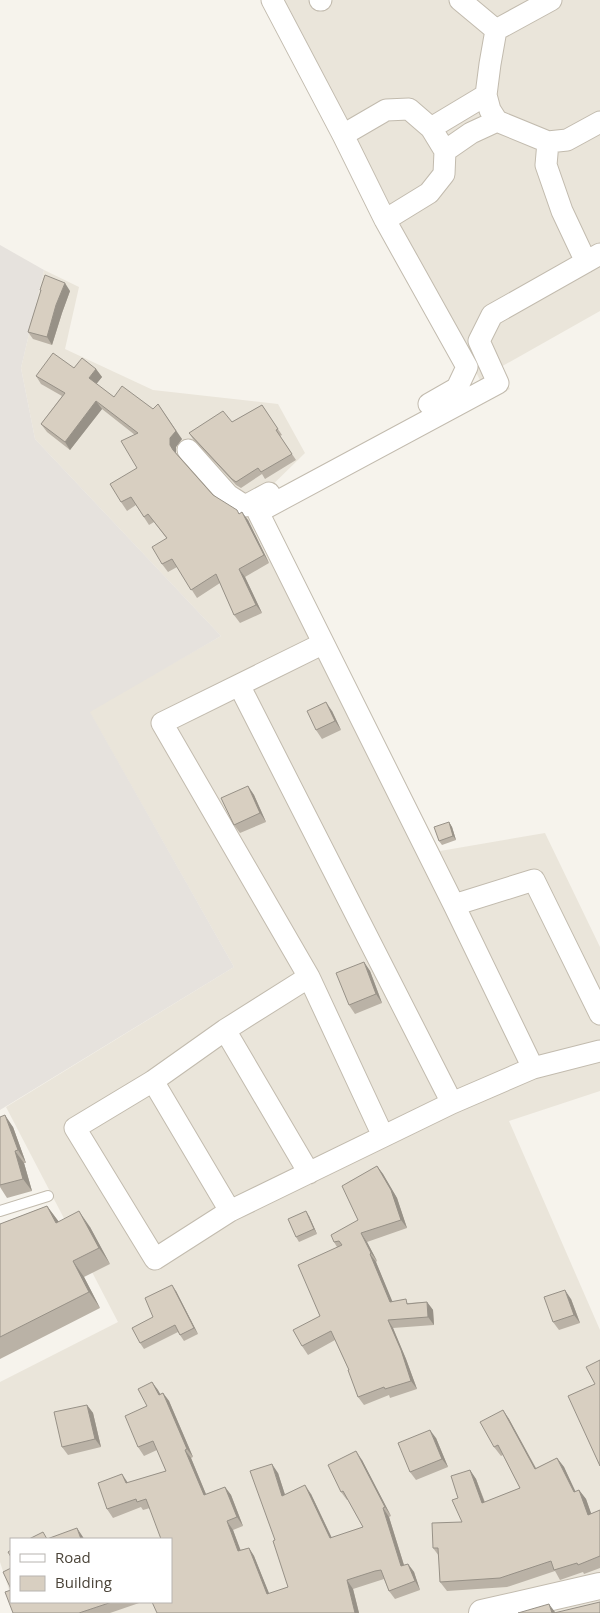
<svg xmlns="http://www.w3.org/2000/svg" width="600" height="1613" font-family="'Open Sans',sans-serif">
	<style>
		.residential { fill: #eae5da }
		.industrial { fill: #e6e2dd }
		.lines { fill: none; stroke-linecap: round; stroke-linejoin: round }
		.service-casing { stroke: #c2bbae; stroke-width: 12 }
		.minor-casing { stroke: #c2bbae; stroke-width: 23 }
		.tertiary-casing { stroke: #c2bbae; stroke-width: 28 }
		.service { stroke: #fff; stroke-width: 10 }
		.minor { stroke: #fff; stroke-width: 21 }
		.tertiary { stroke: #fff; stroke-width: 26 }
		.wall { fill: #bab2a6 }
		.shaded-wall { fill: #979187 }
		.building { fill: #d8cfc1; stroke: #979187 }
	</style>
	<rect width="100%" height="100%" fill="#f6f3ec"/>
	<path class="residential" d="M285 0H600V311L499 368 510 389 270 515 440 851 545 833 600 947V1091L509 1121 600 1330V1613H17L13 1602H171V1539H11V1596L0 1562V1382L118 1322 6 1107 234 967 89 711 221 636 35 439 21 368 44 270 79 287 65 349 153 390 278 404 305 453 251 506 480 380Z"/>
	<path class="industrial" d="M0 245 44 270 21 368 35 439 221 636 90 712 234 967 0 1110Z"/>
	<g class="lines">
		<g class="service-casing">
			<path id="service" d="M0 1211 48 1196"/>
		</g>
		<g class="minor-casing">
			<path id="minor" d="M272 0 343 135 385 220 467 367 457 388 429 404
				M320 0H321
				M460 0 496 30
				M551 0 496 30 490 64 486 95 490 110 497 121 548 142 567 140 600 122
				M431 128 486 95
				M343 135 386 110 409 109 431 128 445 151 444 174 429 193 385 220
				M548 142 546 165 562 211 586 262
				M445 151 471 133 497 121
				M188 450 228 495 245 506 269 493
				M322 644 162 723 309 977 383 1136
				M239 685 452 1103
				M454 905 534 880 600 1014
				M309 977 225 1030 153 1081 75 1128 155 1259 230 1211 452 1103 533 1068 600 1051
				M225 1030 309 1173
				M533 1068 454 905 258 512 498 383 479 341 492 315 600 254
				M153 1081 230 1211"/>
		</g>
		<g class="tertiary-casing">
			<path id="tertiary" d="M482 1613 600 1586"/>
		</g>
		<use href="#service" class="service"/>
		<use href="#minor" class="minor"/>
		<use href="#tertiary" class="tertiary"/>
	</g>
	<path class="wall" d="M40 290 70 291 62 313 52 345 33 339 28 332 41 291Z
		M74 368 96 369 102 377 96 384 114 397 182 439 176 447V453L213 495 248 520 269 563 245 577 262 613 240 623 234 615 220 583 197 598 177 567 168 572 162 564 167 539 154 522 149 525 136 505 127 511 121 502 137 468 135 435 102 409 70 450 47 432 41 424 62 396 41 384 36 376Z
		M262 405 282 435 280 436 296 460 265 479 262 474 241 488 236 485 193 439 189 433 232 422Z
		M332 711 341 730 322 739 316 730Z
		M248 786 254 795 266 822 240 833 234 825Z
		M449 822 452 827 456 840 442 845 439 841Z
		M364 962 370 971 382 1003 355 1014 349 1005Z
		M0 1117 13 1127 26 1163H24L32 1191 7 1198 0 1187Z
		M377 1166 383 1174 397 1198 407 1228 367 1242 377 1261 376 1262 392 1302 409 1303 427 1302 433 1310 434 1325 393 1328 406 1359 417 1389 390 1398 389 1395 364 1405 358 1397 349 1370 335 1340 308 1355 302 1346 320 1316 337 1247 334 1242 358 1220Z
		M47 1206 58 1221 90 1227 110 1264 84 1277 100 1308 0 1359V1224Z
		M309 1216 317 1234 299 1242 296 1237Z
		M176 1291 198 1334 184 1341 178 1332 144 1349 140 1343 153 1317Z
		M571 1299 580 1323 559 1330 553 1322Z
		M152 1382 160 1394 163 1393 169 1401 193 1457 191 1458 206 1494 225 1487 231 1495 243 1526 233 1530 240 1550 249 1548 254 1556 269 1594 288 1587 275 1540 278 1473 285 1495 311 1494 332 1538 363 1527 348 1500H347L341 1492 362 1460 391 1516 389 1517 404 1565 408 1564 414 1572 420 1590 395 1599 389 1591 384 1579 353 1589 359 1613H157L171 1539 150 1508 143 1510 141 1507 113 1518 107 1509 128 1483 166 1471 157 1450 144 1456 138 1447Z
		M87 1405 93 1413 101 1447 68 1455 62 1447Z
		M503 1410 509 1419 536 1468 557 1458 564 1467 575 1492 579 1490 586 1499 591 1514 600 1510V1568L584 1574 583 1572 560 1580 555 1571 507 1587 447 1591 440 1582 439 1556 433 1548 462 1522 458 1498 470 1470 476 1479 485 1502 520 1488 503 1455 501 1456 494 1447Z
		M436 1438 448 1467 416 1480 410 1472Z
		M11 1602H142L110 1613H13Z"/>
	<path class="shaded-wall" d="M65 283 70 291 62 313 52 345 47 337 56 305Z
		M96 369 102 377 94 387 89 378Z
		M96 401 102 409 70 450 65 442Z
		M158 404 182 439 176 447V453L173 450 170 445V438Z
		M242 512 248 520 269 563 264 555Z
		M239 569 245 577 262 613 256 605Z
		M326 702 332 711 341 730 335 721Z
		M248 786 254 795 266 822 260 813Z
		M449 822 452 827 456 840 453 836Z
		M364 962 370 971 382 1003 376 994Z
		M5 1115 13 1127 26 1163 18 1150Z
		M15 1151 24 1163 32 1191 23 1179Z
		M377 1166 383 1174 397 1198 407 1228 401 1220Z
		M47 1206 59 1222 56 1223Z
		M79 1211 90 1227 110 1264 99 1248Z
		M306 1211 309 1216 317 1234 314 1229Z
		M361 1233 367 1242 377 1261 371 1253Z
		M370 1254 376 1262 396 1310 390 1302Z
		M73 1261 84 1277 100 1308 89 1292Z
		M172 1285 176 1291 198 1334 194 1328Z
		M565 1290 571 1299 580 1323 574 1315Z
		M427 1302 433 1310 434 1325 428 1317Z
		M388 1320 393 1328 406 1359 417 1389 411 1381Z
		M152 1382 158 1390 165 1403 159 1395Z
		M163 1393 169 1401 193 1457 187 1449Z
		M87 1405 93 1413 101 1447 95 1439Z
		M503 1410 509 1419 541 1478 535 1469Z
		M430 1430 436 1438 448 1467 442 1459Z
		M185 1450 191 1458 210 1504 204 1495Z
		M356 1451 362 1460 391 1516 385 1507Z
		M557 1458 564 1467 580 1501 574 1492Z
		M272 1464 278 1473 288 1504 282 1496Z
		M470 1470 476 1479 488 1512 482 1503Z
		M122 1474 128 1483H126Z
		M305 1485 311 1494 336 1547 330 1538Z
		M225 1487 231 1495 243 1526 237 1517Z
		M579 1490 586 1499 595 1524 588 1515Z
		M383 1508 389 1517 407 1575 401 1566Z
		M227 1521 233 1530 244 1559 238 1551Z
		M77 1528 83 1537 84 1539H81Z
		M249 1548 254 1556 273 1603 267 1594Z
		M408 1564 414 1572 420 1590 415 1581Z
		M347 1580 353 1589 359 1613H355Z
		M549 1604 555 1612V1613H552Z"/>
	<path class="building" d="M45 275 65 283 56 305 47 337 28 332 41 290H40Z
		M53 353 74 368 82 358 96 369 89 378 114 397 122 386 153 409 158 404 176 431 170 438V445L173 450 213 495 237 510 239 514 242 512 264 555 239 569 256 605 234 615 216 574 191 590 172 559 162 564 152 547 167 538 148 514 144 517 131 497 121 502 110 484 137 468 121 441 138 433 96 401 65 442 41 424 65 393 36 376Z
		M262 405 278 429 276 430 292 454 261 472 258 468 236 482 232 479 189 433 223 411 232 422Z
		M326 702 335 721 316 730 307 711Z
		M248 786 260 813 234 825 221 798Z
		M449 822 453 836 439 841 434 827Z
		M364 962 376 994 349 1005 336 973Z
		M5 1115 18 1150 15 1151 23 1179 0 1185V1117Z
		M377 1166 391 1190 401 1220 361 1233 371 1253 370 1254 390 1302 406 1299 407 1304 427 1302 428 1317 388 1320 401 1350 411 1381 385 1389 384 1387 358 1397 348 1370H349L331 1331 302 1346 293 1330 320 1316 298 1265 342 1245 339 1241 334 1242 331 1235 358 1220 342 1186Z
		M47 1206 56 1223 79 1211 99 1248 73 1261 89 1292 0 1337V1224Z
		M306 1211 314 1229 296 1237 288 1219Z
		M172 1285 194 1328 180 1335 175 1325 140 1343 132 1328 153 1317 145 1298Z
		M565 1290 574 1315 553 1322 544 1297Z
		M600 1360V1466L568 1396 595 1384 586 1367Z
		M152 1382 159 1395 163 1393 187 1449 185 1450 204 1495 225 1487 237 1517 227 1521 238 1551 249 1548 267 1594 288 1587 273 1541 275 1540 250 1471 272 1464 282 1496 305 1485 330 1538 363 1527 343 1491 341 1492 328 1465 356 1451 385 1507 383 1508 401 1566 408 1564 415 1581 389 1591 381 1570 375 1571 347 1580 355 1613H157L152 1602H171V1539H161L146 1499 137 1502 136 1499 107 1509 98 1483 122 1474 126 1483 166 1471 153 1441 138 1447 125 1416 147 1406 138 1389Z
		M87 1405 95 1439 62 1447 54 1412Z
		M503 1410 535 1469 557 1458 574 1492 579 1490 588 1515 600 1510V1556L578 1565 577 1563 554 1570 551 1561 500 1578 440 1582 438 1548H433L432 1523 462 1522 452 1500 458 1498 451 1476 470 1470 482 1503 520 1488 498 1445 494 1447 480 1422Z
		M430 1430 442 1459 410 1472 398 1443Z
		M77 1528 81 1539H29L43 1532 47 1539Z
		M11 1550V1557L8 1552Z
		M11 1568V1589L3 1572Z
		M11 1590V1602H112L79 1613H13L5 1592Z
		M600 1602V1613H554Z
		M549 1604 552 1613H518Z"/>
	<rect x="10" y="1538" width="162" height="65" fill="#ffffff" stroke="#b7b4b0"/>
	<rect x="20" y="1554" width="25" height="8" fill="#ffffff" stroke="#b7b4b0"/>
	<text x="55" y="1563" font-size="15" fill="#4b4439">Road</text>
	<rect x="20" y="1576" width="25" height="15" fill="#d8cfc1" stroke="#b7b4b0"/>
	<text x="55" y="1588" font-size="15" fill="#4b4439">Building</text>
</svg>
